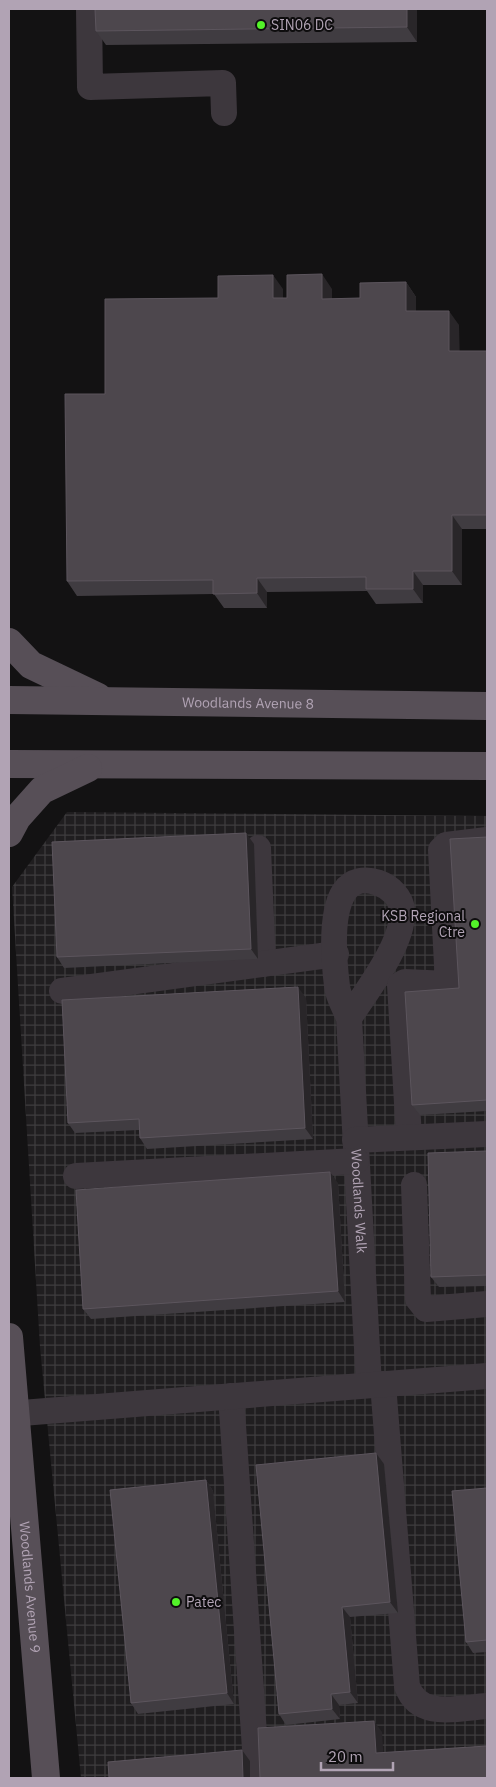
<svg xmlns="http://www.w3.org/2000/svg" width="496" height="1787" font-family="'IBM Plex Sans',sans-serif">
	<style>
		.industrial { fill: url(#industrial-grid) }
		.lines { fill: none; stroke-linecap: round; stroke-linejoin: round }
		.minor { stroke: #3d373d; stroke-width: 26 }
		.major { stroke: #574f57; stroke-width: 28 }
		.wall { fill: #403c41 }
		.shaded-wall { fill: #292629 }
		.building { fill: #4d474d; stroke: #5c555d }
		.poi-dot { fill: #53f329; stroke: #0e0d0e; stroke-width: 2 }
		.labels { text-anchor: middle; stroke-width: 4; stroke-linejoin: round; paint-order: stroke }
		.poi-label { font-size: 14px; fill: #b1a3b4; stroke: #0e0d0e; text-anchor: start }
		.street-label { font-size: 14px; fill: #b1a3b4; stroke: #0e0d0e }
	</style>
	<defs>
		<pattern id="industrial-grid" width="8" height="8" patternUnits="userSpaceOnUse" patternTransform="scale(1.25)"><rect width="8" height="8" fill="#201e20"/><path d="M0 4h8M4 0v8" fill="none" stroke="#3e3c3e"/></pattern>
	</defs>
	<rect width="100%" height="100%" fill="#131213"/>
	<path class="industrial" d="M67 812 487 816V1778H81L40 1347 12 887Z"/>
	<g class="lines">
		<g class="minor">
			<path d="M89 9 90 87 223 83 224 113"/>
			<path d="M258 848 263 964"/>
			<path d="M62 991 336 954"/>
			<path id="s1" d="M349 1018C366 992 405 942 402 910 400 885 359 868 344 892 330 914 334 961 337 986 338 997 345 1008 349 1018L369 1385"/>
			<path d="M409 1137 400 985 405 982 448 984 441 850 446 845 487 840"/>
			<path d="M355 1140 487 1134"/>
			<path d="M76 1176 356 1161"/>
			<path d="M414 1185 418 1299 426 1309 487 1304"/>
			<path d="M383 1384 407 1686C419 1720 458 1708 487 1706"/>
			<path d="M231 1396 257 1778"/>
			<path d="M9 1414 487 1376"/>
		</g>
		<g class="major">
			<path d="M9 642 31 665 98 697"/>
			<path id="s2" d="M9 700 487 706"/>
			<path d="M9 764 487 766"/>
			<path d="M9 833 17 818 42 790 88 768"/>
			<path id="s3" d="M9 1337 46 1778"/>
		</g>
	</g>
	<path class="wall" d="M417 9V42L106 45 96 31Z
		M406 282 416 297V311L459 325V351H487V529H462V585H423V603L376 604 367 591 267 592V608H224L214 594 77 596 67 581 105 394 218 298 283 289V298H287L332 289V299L360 298Z
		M487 837V1111L420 1115 412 1105 459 988Z
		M254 844 258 959 64 968 57 957Z
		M306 998 313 1139 147 1149 140 1138 139 1130 75 1133 68 1123Z
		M487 1151V1286L439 1287 431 1277Z
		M338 1183 345 1302 91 1319 83 1309Z
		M376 1453 384 1464 398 1613 350 1617 358 1703 339 1705 340 1719 286 1725 279 1714Z
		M206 1480 213 1491 234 1704 138 1714 131 1703Z
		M487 1488V1652L473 1653 466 1642Z"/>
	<path class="shaded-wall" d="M407 9H417V42L407 27Z
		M322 274 332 289V313L322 299Z
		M273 275 283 289V312L273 298Z
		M406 282 416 297V326L406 311Z
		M449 311 459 325 460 366 449 351Z
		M452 515 462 529V585L452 571Z
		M413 571 423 585V603L413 589Z
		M257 578 267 592V608L257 593Z
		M246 833 254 844 258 959 251 949Z
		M298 987 306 998 313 1139 305 1128Z
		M330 1172 338 1183 345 1302 338 1291Z
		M376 1453 384 1464 398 1613 390 1602Z
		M206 1480 213 1491 234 1704 227 1693Z
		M342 1607 350 1617 358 1703 350 1692Z
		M331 1694 339 1705 340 1719 332 1709Z
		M374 1721 382 1732 384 1764 376 1753Z
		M242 1750 250 1761V1778H243Z"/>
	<path class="building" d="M95 9H407V27L96 31Z
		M322 274V299L360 298V283L406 282V311H449V351H487V515H452V571H413V589H366V577L257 578V593L213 594V580L67 581 65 394H105V299L218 298V276L273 275V298H287V275Z
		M246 833 251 949 57 957 52 842Z
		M487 837V1100L412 1105 405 992 459 988 450 839Z
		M298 987 305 1128 140 1138 139 1119 68 1123 62 1000Z
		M487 1151V1275L431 1277 428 1153Z
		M330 1172 338 1291 83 1309 76 1190Z
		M376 1453 390 1602 342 1607 350 1692 331 1694 332 1709 279 1714 256 1465Z
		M206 1480 227 1693 131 1703 110 1490Z
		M487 1488V1640L466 1642 452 1491Z
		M374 1721 376 1753 487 1746V1778H260L258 1728Z
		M242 1750 243 1778H109L108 1762Z"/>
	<g class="poi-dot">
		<circle cx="261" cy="25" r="5"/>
		<circle cx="475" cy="924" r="5"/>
		<circle cx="176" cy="1602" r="5"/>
	</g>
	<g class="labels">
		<g class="poi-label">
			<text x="271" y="30">SIN06 DC</text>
			<text x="465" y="921" text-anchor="end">KSB Regional<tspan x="465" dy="16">Ctre</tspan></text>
			<text x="186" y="1607">Patec</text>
		</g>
		<g class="street-label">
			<text dy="5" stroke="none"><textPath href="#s2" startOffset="239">Woodlands Avenue 8</textPath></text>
			<text dy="5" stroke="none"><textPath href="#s1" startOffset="512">Woodlands Walk</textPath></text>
			<text dy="5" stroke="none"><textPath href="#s3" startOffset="251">Woodlands Avenue 9</textPath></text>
		</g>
	</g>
	<rect width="496" height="1787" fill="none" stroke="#b1a3b4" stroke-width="20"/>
	<path d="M321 1762v8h72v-8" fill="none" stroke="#b1a3b4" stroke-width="2.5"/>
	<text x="328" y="1762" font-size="15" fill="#b1a3b4" stroke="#0e0d0e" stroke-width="4" paint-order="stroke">20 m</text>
</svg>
